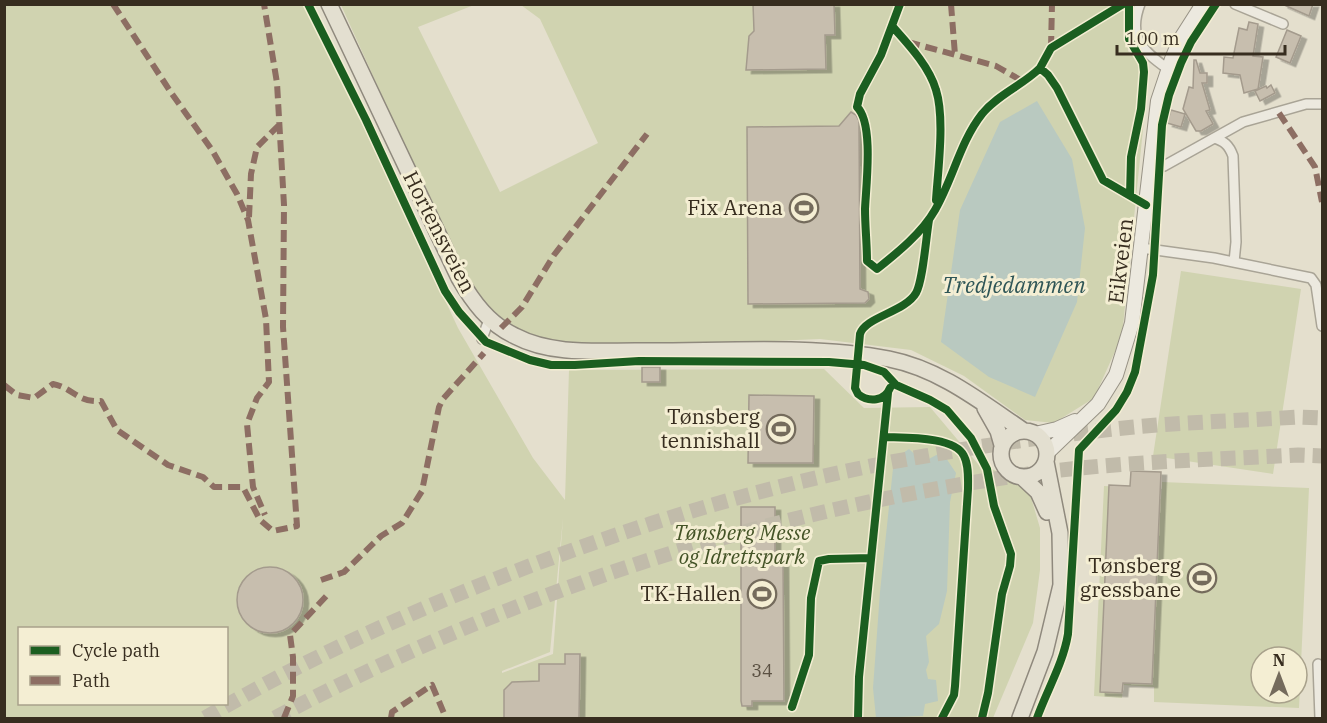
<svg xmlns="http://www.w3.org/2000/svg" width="1327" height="723" font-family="'IBM Plex Serif',serif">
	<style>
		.green { fill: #d0d3b0; fill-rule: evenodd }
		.water { fill: #b9c9c0 }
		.building { fill: #c7beae; stroke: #a49b8d; stroke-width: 1.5; filter: url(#shadow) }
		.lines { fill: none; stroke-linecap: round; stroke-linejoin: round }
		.primary-tunnel { stroke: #c1bbaa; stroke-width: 15; stroke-dasharray: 15 8; stroke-linecap: butt }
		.minor-casing { stroke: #a9a496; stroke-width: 12 }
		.secondary-casing { stroke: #989386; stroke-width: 16 }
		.primary-casing { stroke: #8f897d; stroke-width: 18 }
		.minor { stroke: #ece9df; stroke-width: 9 }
		.secondary { stroke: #ece9df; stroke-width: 14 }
		.primary { stroke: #e3dfd0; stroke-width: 15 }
		.quiet { stroke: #8d6e63; stroke-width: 6; stroke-dasharray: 12 6; stroke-linecap: butt }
		.cycleway-casing { stroke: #f4eed3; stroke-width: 11 }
		.cycleway { stroke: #1b5e20; stroke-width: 8 }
		.labels { text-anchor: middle; stroke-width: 6; stroke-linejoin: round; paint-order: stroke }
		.number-label { font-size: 18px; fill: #5b5143 }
		.poi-label { font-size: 21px; fill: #372d1f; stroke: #f4eed3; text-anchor: end }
		.street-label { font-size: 21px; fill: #372d1f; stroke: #f4eed3 }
		.park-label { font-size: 21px; font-style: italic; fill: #435326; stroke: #f4eed3 }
		.water-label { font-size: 22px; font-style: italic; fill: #2e5556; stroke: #f4eed3 }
	</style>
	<defs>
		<filter id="shadow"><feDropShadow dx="5.5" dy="3.5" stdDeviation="0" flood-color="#0004"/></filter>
	</defs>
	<rect width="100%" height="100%" fill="#e4dfcd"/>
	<path class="green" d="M4 5H303L379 158 458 328 533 458 565 500 569 370 824 369 864 408 930 407 978 464 1010 476 1030 494 1040 528V570L1033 623 993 718H5ZM563 518 553 654 502 673V671L550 652ZM20 628H226V704H20Z
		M341 5H474L418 27 500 192 598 143 540 19 521 5H1124L1128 51 1149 70 1122 336 1094 398 1054 423 1025 420 964 376 911 350 820 339 641 347 549 345 505 325 467 284Z
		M1181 271 1301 289 1273 474 1153 456Z
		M1162 482 1309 488 1299 708 1154 702V687L1123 685 1122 698 1094 696 1104 486 1125 487 1124 497 1161 499ZM1261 657H1297V693H1261Z"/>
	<path class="water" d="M1037 101 1072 159 1085 228 1077 302 1035 397 989 377 941 342 960 210 1000 122Z
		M909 449 923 462 942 452 956 473 950 502 947 591 939 624 926 636 929 662 926 670 928 679 936 680 938 701 925 704 923 716 876 718 873 688 880 592 894 459Z"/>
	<path class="building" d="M753 4H834L835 35H825L826 69 746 70 749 36 754 31Z
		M1282 4H1313L1309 16Z
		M1249 22 1258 24 1253 56 1263 57 1258 89 1244 93 1240 75 1223 73 1224 57 1233 58 1239 28 1247 30Z
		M1287 30 1301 36 1290 63 1276 57Z
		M1194 60H1196L1200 73H1207V83H1202L1210 110 1206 111 1213 124 1201 131H1196L1183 109 1189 87 1193 88Z
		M1271 85 1275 93 1260 101 1255 91 1266 86 1267 88Z
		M1171 110 1185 114 1181 127 1167 123Z
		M851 112 856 115 859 121 860 289 868 292 869 299 865 303 748 304 747 127 839 126Z
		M642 367H660V382H642Z
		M749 395 814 396 813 463H748Z
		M1131 471 1161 472 1152 684 1123 683 1122 693 1100 692 1109 485 1130 486Z
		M741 507H775V559L783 558 784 701H752V706H742L741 701Z
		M237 600a33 33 0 1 1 66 0a33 33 0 1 1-66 0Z
		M565 654H580L579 718H504V690L512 682 539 681V664H565Z"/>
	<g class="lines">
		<path class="primary-tunnel" d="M205 718C312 655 427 604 543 561 667 515 795 478 925 456 991 444 1058 435 1124 428 1182 422 1239 421 1297 417L1322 418
			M275 718C508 594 754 514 1015 476 1109 462 1203 460 1298 455L1322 456"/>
		<g class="minor-casing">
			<path id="minor" d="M1140 4C1127 38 1143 51 1168 69
				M1235 4 1283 24
				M1214 138C1224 141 1229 145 1233 156L1236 242 1234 262
				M1149 169 1164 166 1243 122 1306 104H1322
				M1141 248 1214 258 1311 278 1316 285 1322 326
				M482 339 487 325 491 320
				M1318 664 1320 718"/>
		</g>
		<g class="secondary-casing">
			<path id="secondary" d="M1035 434 1057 429 1075 421
				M1047 453 1098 404 1116 375 1132 323 1158 101 1172 59 1180 40 1203 4"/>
		</g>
		<g class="primary-casing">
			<path id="primary" d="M329 4 459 278C473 302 489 324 515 336 551 355 596 351 635 351 716 352 809 344 889 359 940 369 981 402 1024 431
				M985 408 998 431 1002 445
				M1001 454a23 23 0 1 1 46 0a23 23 0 1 1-46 0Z
				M1023 478 1038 492 1047 512
				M1020 718 1045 652 1061 585 1060 533 1046 462"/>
		</g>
		<use href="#minor" class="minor"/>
		<use href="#secondary" class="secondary"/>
		<use href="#primary" class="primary"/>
		<path class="quiet" d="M113 4 172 94 212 150 237 194 248 220 266 319 269 382 257 398 247 424 253 487 265 515
			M951 4 955 55
			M908 42 996 66 1024 82
			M1051 48 1052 4
			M1279 113 1315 167 1322 202
			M249 217 251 174 257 147 279 125
			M501 328 522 307 554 255 647 134
			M4 385 17 395 34 398 53 384C73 388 78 403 101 401L117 430 168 465 203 477 214 487H243L260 520 273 531 297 526 283 327 284 205 277 83 264 4
			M321 580 344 572 381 536 402 523 422 491 439 407 443 399 484 353
			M284 718 293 696V657L290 635 330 592
			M391 718 392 712 432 685 446 718"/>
		<g class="cycleway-casing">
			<path id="cycleway" d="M308 4 366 120 445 291 459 312 486 342 530 360 551 365H575L639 361 829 362 864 365 884 372 896 385 930 400 947 410 971 438 987 469 994 506 1011 554 1010 566 1002 594 988 693 982 718
				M900 4 881 55 860 94 857 107C874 123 866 186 865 209 865 226 867 244 867 261L877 269C897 253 922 233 935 210 953 179 960 142 982 114 997 95 1023 85 1040 68
				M1123 4 1051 48 1040 68 1048 75 1057 88 1103 180 1146 205
				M1129 4V39L1143 63 1144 72 1141 109 1131 157 1130 195
				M892 26C908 44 929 66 936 90 945 118 938 170 936 200
				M890 388C885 401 869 403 858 394L855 388 860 334C865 317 905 312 916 293 923 281 926 237 929 220
				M884 437C904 438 955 436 964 456 969 466 968 479 968 489L955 686 954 695 942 718
				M792 707 809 655 811 598 819 561 829 559 871 558
				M858 718 859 677 888 393
				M1037 718C1047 690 1063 664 1068 634L1079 450 1116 410 1127 392 1135 372 1153 275 1162 125 1169 95 1181 63 1191 42 1216 4"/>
		</g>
		<use href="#cycleway" class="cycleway"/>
	</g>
	<defs>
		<g id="stadium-ring" transform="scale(1.5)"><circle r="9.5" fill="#f4eed3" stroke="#746b5c" stroke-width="1.5"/><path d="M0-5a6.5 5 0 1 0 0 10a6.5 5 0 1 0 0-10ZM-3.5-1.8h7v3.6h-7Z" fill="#746b5c"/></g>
	</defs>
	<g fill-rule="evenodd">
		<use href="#stadium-ring" x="804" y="208"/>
		<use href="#stadium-ring" x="781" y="429"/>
		<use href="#stadium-ring" x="1202" y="578"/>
		<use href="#stadium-ring" x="762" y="594"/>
	</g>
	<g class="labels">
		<g class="number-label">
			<text x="762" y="677">34</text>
		</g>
		<g class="poi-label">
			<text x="783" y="215">Fix Arena</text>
			<text x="760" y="424">Tønsberg<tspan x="760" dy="24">tennishall</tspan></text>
			<text x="1181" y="573">Tønsberg<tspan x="1181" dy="24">gressbane</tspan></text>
			<text x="741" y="601">TK-Hallen</text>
		</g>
		<g class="street-label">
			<text transform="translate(439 232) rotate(63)" y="7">Hortensveien</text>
			<text transform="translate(1121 261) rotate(-83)" y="7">Eikveien</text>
		</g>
		<g class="park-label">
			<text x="742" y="540">Tønsberg Messe<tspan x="742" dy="24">og Idrettspark</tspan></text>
		</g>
		<g class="water-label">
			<text x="1014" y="293">Tredjedammen</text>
		</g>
	</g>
	<rect width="1327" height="723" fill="none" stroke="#372d1f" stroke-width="12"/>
	<rect x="18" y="627" width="210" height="78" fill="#f4eed3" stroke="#a8a18b" stroke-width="1.5"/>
	<rect x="30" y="646" width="30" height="9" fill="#1b5e20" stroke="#a8a18b" stroke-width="1.5"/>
	<text x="72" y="657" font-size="18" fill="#372d1f">Cycle path</text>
	<rect x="30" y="676" width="30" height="9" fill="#8d6e63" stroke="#a8a18b" stroke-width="1.5"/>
	<text x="72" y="687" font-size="18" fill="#372d1f">Path</text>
	<g transform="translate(1279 675)"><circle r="28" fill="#f4eed3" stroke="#a8a18b" stroke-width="1.5"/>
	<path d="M0-4.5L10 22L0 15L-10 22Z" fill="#746b5c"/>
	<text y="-9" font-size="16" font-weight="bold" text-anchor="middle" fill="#372d1f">N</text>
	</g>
	<path d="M1117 45v9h168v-9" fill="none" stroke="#372d1f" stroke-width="3"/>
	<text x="1126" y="45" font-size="18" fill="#372d1f" stroke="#f4eed3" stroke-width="4.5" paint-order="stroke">100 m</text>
</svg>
